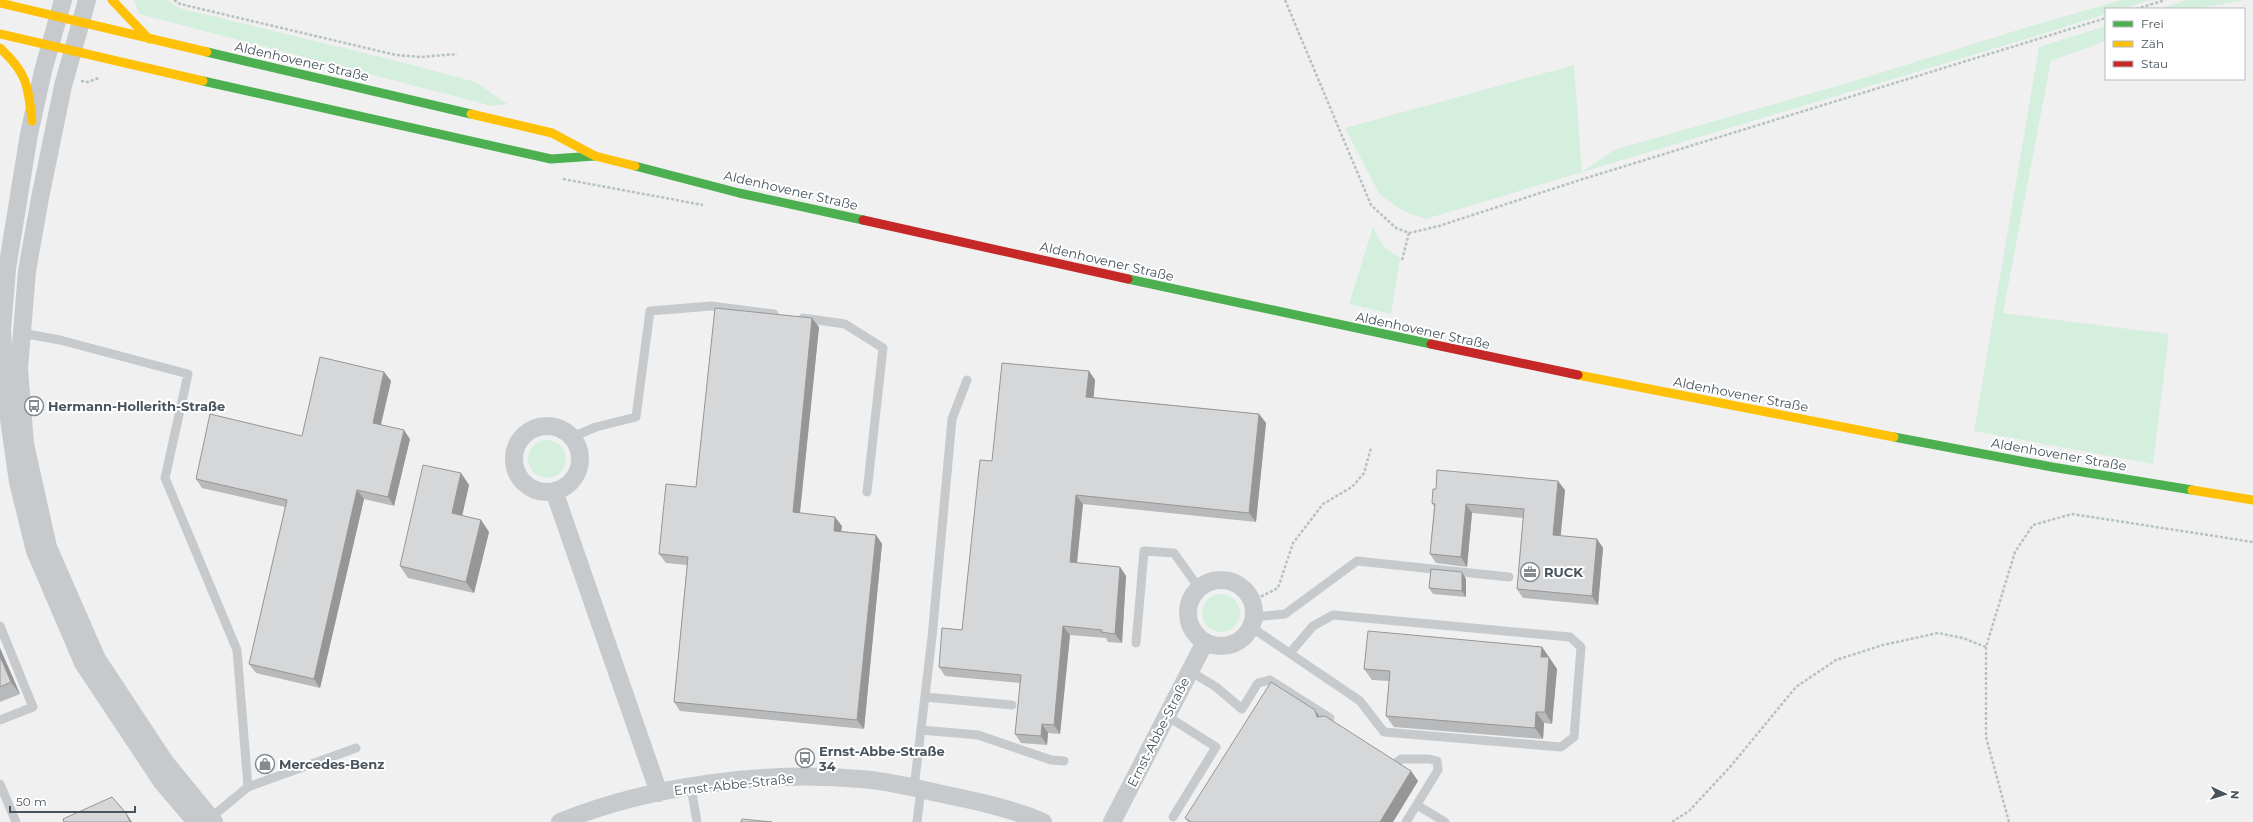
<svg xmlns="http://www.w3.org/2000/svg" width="2253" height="822" font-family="Montserrat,sans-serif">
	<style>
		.green { fill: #d5efde }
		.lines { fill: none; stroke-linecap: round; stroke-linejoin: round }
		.path { stroke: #b6c2be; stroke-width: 2.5; stroke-dasharray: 3 2; stroke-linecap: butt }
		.lane { stroke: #c7cacc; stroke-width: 9 }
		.street { stroke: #c7cacc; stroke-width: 18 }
		.fast { stroke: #4caf50; stroke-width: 9 }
		.slow { stroke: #ffc107; stroke-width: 9 }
		.jam { stroke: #c62828; stroke-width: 9 }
		.wall { fill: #b8b9ba }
		.shaded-wall { fill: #969697 }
		.building { fill: #d6d7d8; stroke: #969697 }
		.labels { text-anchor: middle; stroke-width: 4; stroke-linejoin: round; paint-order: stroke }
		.street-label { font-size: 13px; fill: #48535c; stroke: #fff }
		.poi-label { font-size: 13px; font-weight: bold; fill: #48535c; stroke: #fff; text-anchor: start }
	</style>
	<rect width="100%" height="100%" fill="#f0f0f0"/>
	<path class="green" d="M134 0H167L179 8 393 60 476 82 507 104 492 106 139 14Z
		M2121 0H2151L2122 9H2106V14L2033 37 1426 219 1403 211 1380 195 1345 128 1574 65 1582 172 1614 150 1854 81 2031 26Z
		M2187 0H2246L2196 9H2159Z
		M2106 26V41L2051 61 2003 313 2169 334 2153 464 1974 431 2039 47Z
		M1373 227 1383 246 1400 258 1391 314 1349 304Z
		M528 459a19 19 0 1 1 38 0a19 19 0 1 1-38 0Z
		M1202 613a19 19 0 1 1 38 0a19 19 0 1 1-38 0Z"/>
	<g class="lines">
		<path class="path" d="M174 0 180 4 396 55 421 57 457 54
			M1285 0 1371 205 1396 228 1409 233 1439 226 1583 179 2106 18
			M2136 9 2165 0
			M81 81 88 82 99 78
			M563 179 703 205
			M1402 260 1409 233
			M1252 601 1278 588 1293 543 1323 504 1352 487 1364 473 1371 448
			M1672 822 1689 811 1730 767 1796 687 1836 660 1883 645 1938 633 1963 638 1986 647
			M2009 822 1986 737V647L2015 552 2033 525 2072 514 2253 542"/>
		<path class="lane" d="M803 318 845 324 883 348 867 492
			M21 333 60 340 188 374 165 478 237 650 248 787
			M572 437 596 427 636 417 650 311 711 306 774 314
			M1254 617 1285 614 1357 561 1509 577
			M0 626 33 707 0 720
			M1251 627 1360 701 1384 732 1561 747 1574 737 1581 647 1570 637 1333 615 1313 626 1290 653
			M1136 643 1144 551 1174 553 1199 588
			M1190 671 1216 687 1242 709 1258 683 1270 680 1330 718 1327 722
			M925 697 1012 705
			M1167 716 1216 747 1173 817
			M921 730 978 735 1051 760 1064 761
			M1397 762 1401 759H1429L1437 761 1438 770 1406 822
			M0 784 16 822
			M691 787 697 822
			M914 788 932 637 952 419 967 380
			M1417 805 1445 822
			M208 820 248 787 356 748
			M917 822 921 789"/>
		<path class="street" d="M63 0 43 71 29 134 7 269 2 330 7 405 18 482 35 551 83 663 162 782 196 822
			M87 0 63 86 40 198 27 271 19 369 25 444 48 547 97 659 165 762 214 822
			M514 459a33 33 0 1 1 66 0a33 33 0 1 1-66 0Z
			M554 491 659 793
			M1188 613a33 33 0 1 1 66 0a33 33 0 1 1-66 0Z
			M560 822C648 786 766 770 861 779 890 781 919 789 947 795 980 802 1013 809 1043 822
			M1112 822 1205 642"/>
		<path class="fast" d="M207 52 471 114
			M203 81 551 159 595 156
			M635 166 739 193 863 220
			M1128 279 1431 344
			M1894 437 2052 467 2192 490"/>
		<path class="slow" d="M112 0 149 39
			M0 3 207 52
			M0 34 203 81
			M0 48C27 73 28 85 32 121
			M471 114 552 133 595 156 635 166
			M1578 375 1894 437
			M2192 490 2253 500"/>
		<path class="jam" d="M863 220 1128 279
			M1431 344 1578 375"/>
	</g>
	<path class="wall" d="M819 327 800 513 842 526 841 531 876 535 882 544 864 729 680 711 674 702 687 565 666 563 659 554 696 487Z
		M1089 371 1095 380 1093 397 1259 414 1266 423 1256 522 1083 504 1077 563 1120 567 1126 576 1122 643 1108 642 1106 638 1070 635 1060 734 1048 733 1047 745 1021 743 1015 734 1020 683 945 676 939 667 962 630 992 461Z
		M384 372 391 381 381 425 410 439 394 506 364 499 320 688 256 673 249 664 285 507 202 488 196 479 302 436Z
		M461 473 469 485 462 516 481 520 489 532 474 593 408 578 400 566Z
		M1565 490 1560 536 1597 539 1603 548 1598 605 1523 598 1517 589 1523 518 1472 513 1467 567 1436 563 1430 554 1434 507 1432 503Z
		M1466 579V597L1433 594 1429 588Z
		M1542 647 1557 669 1552 724 1544 723 1543 739 1394 727 1386 716 1389 681 1372 680 1364 669Z
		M0 648 20 694 0 702Z
		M1319 717 1411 771 1418 781 1393 822H1188L1185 818Z"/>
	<path class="shaded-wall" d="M812 318 819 327 799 521 793 512Z
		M1089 371 1095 380 1093 406 1086 397Z
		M384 372 391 381 379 432 373 423Z
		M1259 414 1266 423 1256 522 1249 513Z
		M404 430 410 439 394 506 388 497Z
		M461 473 469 485 460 525 452 513Z
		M1558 481 1565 490 1560 544 1553 535Z
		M357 490 364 499 320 688 314 679Z
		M1076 495 1083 504 1076 571 1070 562Z
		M1466 504 1472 513 1467 567 1461 557Z
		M835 517 842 526 840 540 834 531Z
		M481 520 489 532 474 593 466 582Z
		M876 535 882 544 864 729 857 720Z
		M1597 539 1603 548 1598 605 1592 596Z
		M1120 567 1126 576 1122 643 1115 634Z
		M1462 572 1466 579V597L1462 591Z
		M1063 626 1070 635 1060 734 1054 725Z
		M1542 647 1557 669 1552 724 1545 712 1541 657Z
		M0 648 20 694 11 682 0 656Z
		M1315 710 1322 720 1317 717Z
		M1536 712 1544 723 1543 739 1535 728Z
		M1042 724 1048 733 1047 745 1041 736Z
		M1411 771 1418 781 1393 822H1380Z
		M126 813 132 822H130Z"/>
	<path class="building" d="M715 308 812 318 793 512 835 517 834 531 876 535 857 720 674 702 688 557 659 554 666 484 696 487Z
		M320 357 384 372 373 423 404 430 388 497 357 490 314 679 249 664 287 500 196 479 210 414 302 436Z
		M1002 363 1089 371 1086 397 1259 414 1249 513 1076 495 1070 562 1120 567 1115 634 1101 632 1102 630 1063 626 1054 725 1042 724 1041 736 1015 734 1021 675 939 667 942 628 962 630 980 460 992 461Z
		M423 465 461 473 452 513 481 520 466 582 400 566Z
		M1437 470 1558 481 1553 535 1597 539 1592 596 1517 589 1524 509 1466 504 1461 557 1430 554 1435 504 1432 503 1433 489H1436Z
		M1431 569 1462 572V591L1429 588Z
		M1368 631 1542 647 1541 657H1549L1545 712H1536L1535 728 1386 716 1390 671 1364 669Z
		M0 656 11 682 0 687Z
		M1271 682 1315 710 1317 717 1325 716 1411 771 1380 822H1191L1185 818Z
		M112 797 126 813 130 822H64L63 819Z
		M742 819 772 822H741Z"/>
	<defs>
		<g id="bus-ring" transform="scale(1)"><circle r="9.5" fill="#fff" stroke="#838a90" stroke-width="1.5"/><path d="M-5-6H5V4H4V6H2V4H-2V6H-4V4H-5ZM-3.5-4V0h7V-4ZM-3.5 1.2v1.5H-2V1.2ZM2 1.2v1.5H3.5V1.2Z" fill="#838a90"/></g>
		<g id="office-ring" transform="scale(1)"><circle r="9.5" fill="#fff" stroke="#838a90" stroke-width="1.5"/><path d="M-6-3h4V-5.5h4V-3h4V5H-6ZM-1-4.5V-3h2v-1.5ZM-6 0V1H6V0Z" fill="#838a90"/></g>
		<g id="shop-ring" transform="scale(1)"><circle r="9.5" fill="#fff" stroke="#838a90" stroke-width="1.5"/><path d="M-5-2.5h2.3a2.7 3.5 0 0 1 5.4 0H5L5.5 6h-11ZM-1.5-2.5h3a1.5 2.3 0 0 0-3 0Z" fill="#838a90"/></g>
	</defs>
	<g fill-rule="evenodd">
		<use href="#bus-ring" x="34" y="406"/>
		<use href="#office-ring" x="1530" y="572"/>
		<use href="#bus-ring" x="805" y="758"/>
		<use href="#shop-ring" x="265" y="764"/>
	</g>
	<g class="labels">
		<g class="street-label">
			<text transform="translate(302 61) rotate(13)" y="5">Aldenhovener Straße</text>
			<text transform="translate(791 190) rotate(13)" y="5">Aldenhovener Straße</text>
			<text transform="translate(1107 261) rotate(13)" y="5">Aldenhovener Straße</text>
			<text transform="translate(1423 330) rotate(12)" y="5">Aldenhovener Straße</text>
			<text transform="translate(1741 394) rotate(11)" y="5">Aldenhovener Straße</text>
			<text transform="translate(2059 454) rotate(10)" y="5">Aldenhovener Straße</text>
			<text transform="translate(1158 732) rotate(-63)" y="5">Ernst-Abbe-Straße</text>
			<text transform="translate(734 784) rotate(-6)" y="5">Ernst-Abbe-Straße</text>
		</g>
		<g class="poi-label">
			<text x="48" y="411">Hermann-Hollerith-Straße</text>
			<text x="1544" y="577">RUCK</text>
			<text x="819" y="756">Ernst-Abbe-Straße<tspan x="819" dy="15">34</tspan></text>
			<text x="279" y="769">Mercedes-Benz</text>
		</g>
	</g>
	<rect x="2105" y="8" width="140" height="72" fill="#ffffff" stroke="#b6babe"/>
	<rect x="2113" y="21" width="20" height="6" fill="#4caf50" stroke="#b6babe"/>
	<text x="2141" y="28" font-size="12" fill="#48535c">Frei</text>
	<rect x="2113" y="41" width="20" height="6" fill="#ffc107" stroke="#b6babe"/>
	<text x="2141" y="48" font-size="12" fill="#48535c">Zäh</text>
	<rect x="2113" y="61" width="20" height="6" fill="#c62828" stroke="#b6babe"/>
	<text x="2141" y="68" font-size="12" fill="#48535c">Stau</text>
	<g transform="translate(2225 794) rotate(94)" stroke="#ffffff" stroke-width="3" paint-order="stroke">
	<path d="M0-3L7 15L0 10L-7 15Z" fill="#48535c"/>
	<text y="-6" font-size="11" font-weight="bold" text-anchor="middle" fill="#48535c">N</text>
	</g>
	<path d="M10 806v6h125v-6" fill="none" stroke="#48535c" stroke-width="2"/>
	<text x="16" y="806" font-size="12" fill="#48535c" stroke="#ffffff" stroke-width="3" paint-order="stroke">50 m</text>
</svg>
